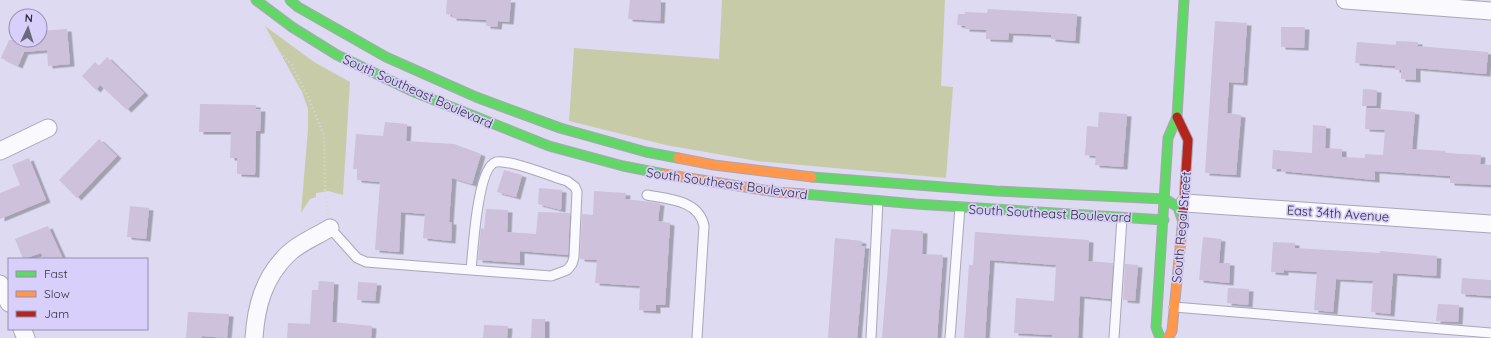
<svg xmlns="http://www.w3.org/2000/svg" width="1491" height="338" font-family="Quicksand,sans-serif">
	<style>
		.green { fill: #c8cba8 }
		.building { fill: #cdc1db; filter: url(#shadow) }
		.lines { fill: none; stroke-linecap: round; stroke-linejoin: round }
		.lane-casing { stroke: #a9a6b7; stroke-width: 11 }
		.street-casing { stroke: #a9a6b7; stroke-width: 19 }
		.fast-casing { stroke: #a9a6b7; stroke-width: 11 }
		.slow-casing { stroke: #a9a6b7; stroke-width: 11 }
		.jam-casing { stroke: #a9a6b7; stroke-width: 11 }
		.path { stroke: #d9d7df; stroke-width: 2.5; stroke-dasharray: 1 3; stroke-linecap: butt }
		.lane { stroke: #faf9fd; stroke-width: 9 }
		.street { stroke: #faf9fd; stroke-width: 17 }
		.fast { stroke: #63d668; stroke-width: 9 }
		.slow { stroke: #ff974d; stroke-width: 9 }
		.jam { stroke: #b3261e; stroke-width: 9 }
		.labels { text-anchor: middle; stroke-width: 3.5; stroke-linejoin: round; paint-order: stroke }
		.street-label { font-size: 13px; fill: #302c3d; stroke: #d8d0fb }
	</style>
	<defs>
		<filter id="shadow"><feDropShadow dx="4.5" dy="2.5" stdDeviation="0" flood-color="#0004"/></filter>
	</defs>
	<rect width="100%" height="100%" fill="#dedaf1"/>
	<path class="green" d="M722 0H945L941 86 953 87 946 178 757 161 666 145 569 121 574 48 719 59Z
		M265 26 314 62 350 82 343 195 328 191 316 193V197L310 199 301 213 308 129V109L302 92Z"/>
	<path class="building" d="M447 0H511L509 22 498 21 497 27 486 26V20L452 18V15L446 14Z
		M630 0H661L660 21 628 19Z
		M988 9 1077 14 1075 41 1051 39V35L1009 33 1008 40 986 39V30L965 29V26L957 25 958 14H965V12L987 13Z
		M1215 21 1247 23 1243 83 1229 82 1227 113 1241 115 1236 175 1205 173Z
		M1281 27H1305L1304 48 1281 47Z
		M67 29 70 64 48 66 47 50 24 52 18 66 1 58 9 40H40V31Z
		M1396 41 1418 42V46L1488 52 1486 74 1416 68V80L1401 79V70H1395V66L1355 63 1357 42 1396 45Z
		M107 57 144 93 127 110 100 85 96 90 82 76 95 62 99 66Z
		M1363 89 1377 90 1376 106H1362Z
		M200 104 256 105V109H261L260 131H256L255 175 237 174V158H230L231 132H199Z
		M1366 108 1415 112 1412 149 1445 151V153L1481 155 1480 164 1491 165V185L1450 183V176L1375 171V180L1281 171V169H1272L1273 150 1312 153 1313 125 1326 126 1325 148 1342 149V157L1365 158V154L1383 155 1385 130 1365 129Z
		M1099 112 1127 114 1123 167 1095 165 1096 156 1085 155 1087 126 1098 127Z
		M385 122 407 124 406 141 454 144 481 154 472 184 452 178 449 222H452L451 241 423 238 425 214 401 212 399 252 375 250 380 182 357 180V169H353L356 134 383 136Z
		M99 139 117 156 77 198 59 180Z
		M29 158 46 200 0 219V193L20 185 12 165Z
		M504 170 522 175 516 197 497 192Z
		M539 188 562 190 561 210 538 204Z
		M594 191 626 193 625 199 660 203 658 221 670 223 665 305H656V311L639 310 640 286 595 283 597 260 580 259 582 214 593 215Z
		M130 206 149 208 146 239 127 237Z
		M486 209 508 210 507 232 536 234 538 212 570 213 568 255 520 251V263L478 260 481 228 484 229Z
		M48 226 63 259H44L41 253 23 259 15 239Z
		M891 229 923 231 922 254 943 255 937 338H882Z
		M975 232 1089 240 1088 261 1113 263 1111 299 1080 296 1078 338H1052V335L1014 333 1016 298 1054 301 1056 265 990 260 985 338H964L969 265H973Z
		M1203 237 1221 239 1219 263H1230L1229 283 1199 280Z
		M835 238 862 241 861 246H865L857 338H828Z
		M1273 242 1295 243V248L1380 253V251L1437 256 1436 276 1393 273 1390 314 1371 312 1373 281 1336 279 1333 312 1314 310 1317 272 1284 270V273L1271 272Z
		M1125 264 1138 265 1135 301 1123 300Z
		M1462 278 1491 280V296L1461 294Z
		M319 281 334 282 332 322 372 326 371 338H287L288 323 310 324 312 290H318Z
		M358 282 377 283 375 301 357 300Z
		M1228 288 1249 289 1248 305 1227 303Z
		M1438 304 1459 305 1458 322 1436 321Z
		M188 312 229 314 227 338 202 336V338H186Z
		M532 319H545V338H531Z
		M484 325 508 326 507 338H483Z"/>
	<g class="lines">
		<g class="lane-casing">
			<path id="lane" d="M647 195C668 199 699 200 704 226L697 338
				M330 228 357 258 366 262 551 276 567 270 572 264 574 257 577 192 575 187 567 181C553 177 509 159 496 162 477 167 473 252 471 270
				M1174 307 1491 333
				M871 338 878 201
				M950 338 960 207
				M1114 338 1122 218"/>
		</g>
		<g class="street-casing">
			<path id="street" d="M1345 0 1491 11
				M0 151 48 128
				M1185 203 1491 224
				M0 284 9 303
				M22 329 26 338
				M254 338C256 306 264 277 288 254 299 243 317 236 330 228"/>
		</g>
		<g class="fast-casing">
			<path id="fast" d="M256 0 292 27 337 55 414 92 549 146 623 166 664 174
				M290 0 298 7 386 57 476 97 560 128 646 152 678 158
				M812 177 996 191 1165 199 1178 207 1183 222
				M804 194 916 204 1164 220
				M1160 338 1156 327 1168 138 1177 117 1184 0"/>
		</g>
		<g class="slow-casing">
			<path id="slow" d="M678 158 714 165 812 177
				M664 174 776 192 804 194
				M1168 338 1172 331 1183 218"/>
		</g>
		<g class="jam-casing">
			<path id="jam" d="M1177 117 1188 140 1183 218"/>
		</g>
		<path class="path" d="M265 30 266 34 276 49 291 64 309 99 324 136 325 190 328 214"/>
		<use href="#lane" class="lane"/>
		<use href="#street" class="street"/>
		<use href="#fast" class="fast"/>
		<use href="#slow" class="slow"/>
		<use href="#jam" class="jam"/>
	</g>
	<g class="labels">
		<g class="street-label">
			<text transform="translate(418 91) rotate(24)" y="5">South Southeast Boulevard</text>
			<text transform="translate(727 183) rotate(8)" y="5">South Southeast Boulevard</text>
			<text transform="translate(1050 213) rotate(3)" y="5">South Southeast Boulevard</text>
			<text transform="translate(1338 213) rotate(4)" y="5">East 34th Avenue</text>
			<text transform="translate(1181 227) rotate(-85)" y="5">South Regal Street</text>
		</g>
	</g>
	<rect x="8" y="258" width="140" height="72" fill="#d8d0fb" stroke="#958eaf"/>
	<rect x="16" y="271" width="20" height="6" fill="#63d668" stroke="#958eaf"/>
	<text x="44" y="278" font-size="12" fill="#302c3d">Fast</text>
	<rect x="16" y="291" width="20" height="6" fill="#ff974d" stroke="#958eaf"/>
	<text x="44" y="298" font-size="12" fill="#302c3d">Slow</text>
	<rect x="16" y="311" width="20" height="6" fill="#b3261e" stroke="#958eaf"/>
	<text x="44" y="318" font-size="12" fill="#302c3d">Jam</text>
	<g transform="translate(28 28) rotate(4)"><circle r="19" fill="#d8d0fb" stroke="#958eaf"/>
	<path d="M0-3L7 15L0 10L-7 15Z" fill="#6d697c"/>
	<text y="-6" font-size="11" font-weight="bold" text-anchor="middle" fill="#302c3d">N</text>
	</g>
</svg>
